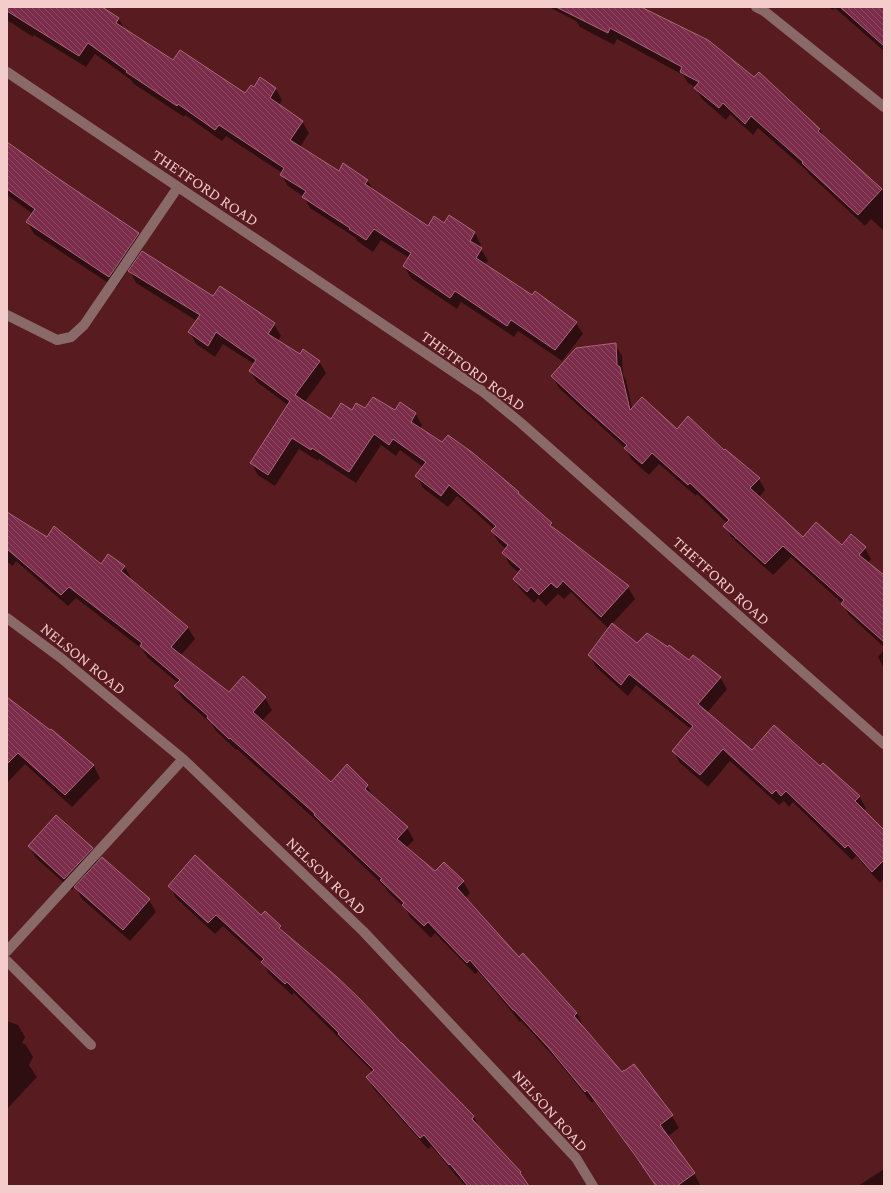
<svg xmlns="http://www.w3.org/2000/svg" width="891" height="1193" font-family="Spectral,serif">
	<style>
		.shadow { fill: #0007; fill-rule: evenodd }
		.building { fill: url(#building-back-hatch); stroke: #a9677c }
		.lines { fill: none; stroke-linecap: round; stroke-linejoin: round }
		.minor { stroke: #896a69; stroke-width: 10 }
		.labels { text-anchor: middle; stroke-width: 4; stroke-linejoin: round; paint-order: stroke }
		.street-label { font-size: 14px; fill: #f3cccb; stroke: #581c20 }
	</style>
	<defs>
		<pattern id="building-back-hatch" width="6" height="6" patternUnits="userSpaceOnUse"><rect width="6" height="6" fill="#7b2c4a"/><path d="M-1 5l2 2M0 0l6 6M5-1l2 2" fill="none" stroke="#8e4963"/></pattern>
	</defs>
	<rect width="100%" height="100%" fill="#581c20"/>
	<path class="shadow" d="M7 7H100L119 19 125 30 173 61 246 94 254 88 276 89 282 100 279 106 302 121 309 133 300 147 339 172 367 180 374 191 428 228 444 224 449 216 475 233 481 245 480 248 488 260 485 265 532 296 576 323 583 334 562 361 518 331 514 337 461 302 457 309 411 278 404 266 409 258 381 240 373 252 357 241 356 238 310 208 304 197 288 186 281 175 282 173 226 136 222 141 185 115 184 117 134 84 131 80 95 54 86 67 34 35 33 37 7 20ZM312 201 355 230 354 231 312 204Z
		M549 7H639L820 129 825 139 884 192V231L871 219 865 226 810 175 806 170 758 128 753 135 730 114 726 120 702 99 695 87 688 83 683 75 617 39 614 45 580 27 576 21Z
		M828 7H884V51L835 8 833 10Z
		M7 143 59 180 138 234 145 245 141 251 213 297 274 324 281 336 278 341 300 355 319 361 326 373 304 403 331 420 352 411 365 410 415 413 422 425 420 429 518 493 520 496 551 523 555 530 628 587 635 599 612 624 637 644 689 661 720 677 727 689 707 713 752 752 820 767 859 796 866 808 863 811 884 832V878L880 883 856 856 852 860 793 802 789 807 784 801 779 805 730 761 708 787 680 763 673 751 692 730 636 685 628 696 596 667 589 655 609 629 571 592 564 599 558 594 546 606 538 598 534 603 521 590 514 579 519 573 510 565 503 553 506 549 499 543 492 531 494 529 457 496 448 507 423 488 417 476 423 467 400 450 396 456 381 445 356 483 319 459 318 461 299 449 275 486 258 475 251 463 289 406 257 382 250 371 254 364 223 344 215 357 196 344 190 332 197 321 136 283 129 269 116 288 34 234 27 222 33 214 7 195Z
		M615 344 622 356 623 375 626 380 632 408 677 431 724 451 759 479 765 490 759 497 803 538 842 546 865 548 871 559 868 563 884 577V647L849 615 842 603 791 557 773 575 731 537 725 526 727 523 697 494 696 496 659 464 649 475 632 460 625 448 559 388 552 376Z
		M7 514 47 539 101 565 124 566 131 578 130 579 188 628 195 639 181 655 229 694 243 677 265 698 272 710 261 722 331 784 347 765 367 786 374 798 407 828 414 840 406 848 435 872 463 881 470 893 465 898 519 958 577 1013 583 1025 582 1027 622 1073 634 1065 672 1116 679 1128 667 1137 694 1173 700 1185V1186H656L645 1170 594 1101 592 1103 556 1059 521 1021 520 1022 478 971 475 974 435 933 431 938 410 917 406 909 388 892 385 887 322 827 319 823 237 749 236 750 215 730 212 724 182 698 175 686 178 683 148 658 142 649 76 598 68 606 16 561 13 566 7 562Z
		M884 650V668L878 657Z
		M7 699 50 731 51 730 94 766 100 778 72 807 25 764 7 783Z
		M29 846 92 849 99 862 102 859 149 900 156 912 130 941 82 899 75 886 72 890 36 858Z
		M170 887 261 917 265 913 280 927 284 934 401 1045 402 1044 474 1117 480 1129 520 1173 528 1186H465L431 1146 428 1149 374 1089 367 1077 373 1072 294 993 292 995 269 974 263 963 223 926 215 934 176 898Z
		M7 1021 18 1025 25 1037 22 1043 26 1045 33 1057 29 1065 37 1077 7 1109Z
		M884 1169V1186H858Z"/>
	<path class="building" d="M7 7H102L119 18 116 23 173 60 180 50 245 93 251 85 254 87 260 77 276 88 270 98 303 121 290 140 339 171 343 163 368 180 365 184 428 226 434 216 444 223 449 215 475 232 470 241 482 248 476 258 532 295 535 291 577 322 555 350 511 320 507 326 455 291 450 298 403 266 411 253 374 229 366 240 349 229 350 228 302 197 306 191 280 175 284 168 219 125 215 130 178 104 177 106 126 72 127 71 88 43 79 56 7 11Z
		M556 7H641L708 40 754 77 759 72 820 129 818 131 882 189 858 215 802 163 803 162 751 116 745 124 723 103 719 108 694 88 699 82 680 72 682 67 610 28 608 33Z
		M840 7H884V46Z
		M7 142 59 179 139 233 109 277 26 222 35 209 7 189Z
		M142 251 213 296 220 286 275 323 268 334 300 354 303 349 320 361 295 395 331 419 341 403 352 410 356 403 365 408 373 397 395 410 400 402 416 413 411 422 442 442 448 435 473 453 519 492 518 493 552 523 550 525 629 586 601 617 563 581 557 588 551 583 539 595 531 587 527 592 513 579 521 569 502 553 508 545 491 531 496 526 449 485 441 496 415 476 426 462 393 439 389 445 374 434 349 472 312 448 311 450 292 438 268 475 250 463 290 401 249 371 256 360 216 332 208 346 188 332 200 315 128 271Z
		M616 343 617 365 620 367 630 410 642 397 677 429 688 416 724 450 725 449 760 478 750 488 803 537 816 522 842 545 851 534 866 547 859 555 884 575V642L841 604 844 600 783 546 765 564 723 526 729 520 690 483 688 485 652 453 642 464 624 448 627 445 584 407 551 376 576 348Z
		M7 512 47 537 54 526 101 564 108 554 125 566 121 571 188 627 171 647 229 692 243 676 266 697 253 712 331 782 347 764 368 785 365 789 408 827 397 839 435 871 444 862 464 881 457 888 519 957 523 953 577 1013 574 1016 622 1072 624 1070V1071L634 1064 673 1115 660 1125 695 1173 677 1186H656L637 1158 587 1090 585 1092 548 1047 514 1010H513L470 960 467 963 428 922 424 926 402 905 404 903 380 880 382 879 314 815 315 814 230 738 229 739 207 718 208 716 174 686 180 680 140 646 142 643 69 587 61 595 7 549Z
		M612 623 637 643 647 633 668 647 669 645 689 660 693 655 721 677 698 704 752 750 774 725 820 766 823 763 860 796 855 801 884 830V860L872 872 848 845 845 848 786 791 781 796 776 790 772 794 723 749 700 775 672 751 693 726 629 674 621 685 588 655Z
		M7 697 50 730 51 729 94 765 65 795 18 753 7 764Z
		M56 815 93 848 64 879 28 846Z
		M195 855 261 915 265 911 281 926 279 928 337 977 361 1000 401 1043H402L474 1116 472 1119 521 1172 520 1173 529 1186H468L450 1164 449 1165 424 1135 420 1138 366 1077 374 1070 338 1034 339 1033 287 982 285 984 261 962 264 959 216 915 208 923 168 886Z
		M102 857 150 899 123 930 74 887Z"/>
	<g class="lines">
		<path class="minor" d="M756 7 764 11 884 107
			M7 72 482 391 521 423 884 744
			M7 315 57 340 71 337 84 325 178 187
			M7 618 61 658 183 759 363 931 576 1158 593 1186
			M7 951 183 759
			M7 961 91 1045"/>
	</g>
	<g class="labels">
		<g class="street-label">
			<text transform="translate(205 188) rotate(34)" y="5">THETFORD ROAD</text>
			<text transform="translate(473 371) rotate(36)" y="5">THETFORD ROAD</text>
			<text transform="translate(721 581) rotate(42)" y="5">THETFORD ROAD</text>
			<text transform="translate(83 659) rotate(39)" y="5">NELSON ROAD</text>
			<text transform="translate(326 876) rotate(44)" y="5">NELSON ROAD</text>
			<text transform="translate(550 1111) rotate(48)" y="5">NELSON ROAD</text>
		</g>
	</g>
	<rect width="891" height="1193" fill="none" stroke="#f3cccb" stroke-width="16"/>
</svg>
